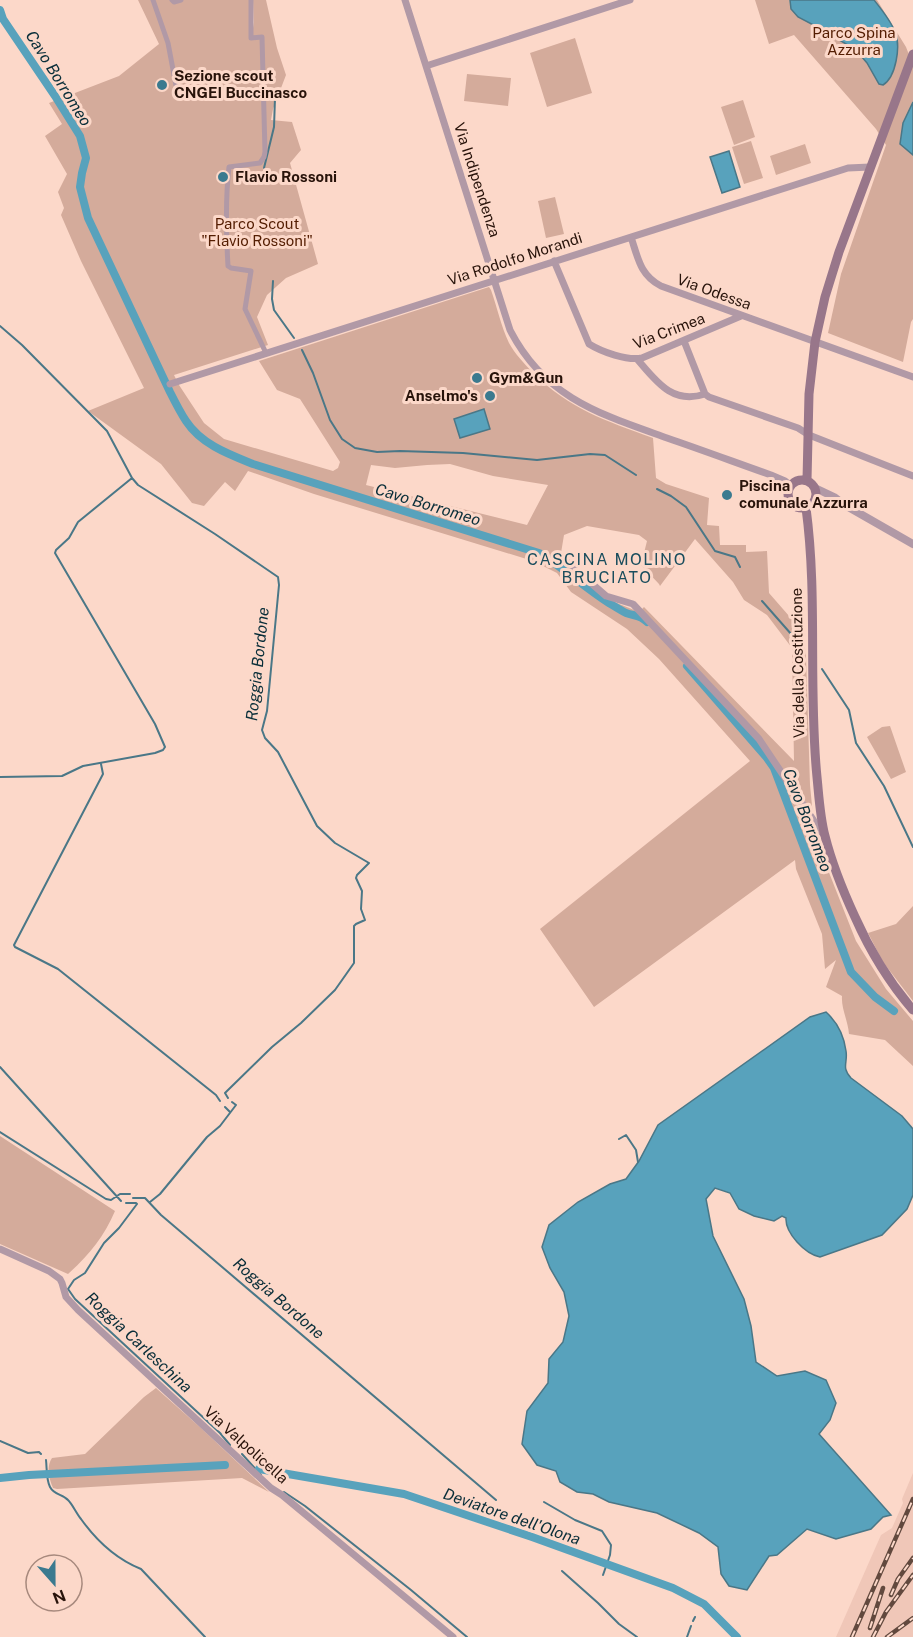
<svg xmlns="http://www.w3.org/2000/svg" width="913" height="1637" font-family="'Public Sans',sans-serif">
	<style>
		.built { fill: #f0c7b8 }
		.green { fill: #d4ab9b; fill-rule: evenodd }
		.water { fill: #58a2bc; stroke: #4a7787; stroke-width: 1.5 }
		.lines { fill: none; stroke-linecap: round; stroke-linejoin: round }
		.stream { stroke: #4a7787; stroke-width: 2 }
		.canal { stroke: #58a2bc; stroke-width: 8 }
		.pedestrian { stroke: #b199a6; stroke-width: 5 }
		.minor { stroke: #b199a6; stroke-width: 7 }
		.tertiary { stroke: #b199a6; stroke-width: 8 }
		.secondary { stroke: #98768a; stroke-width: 9 }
		.rail-casing { stroke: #62493e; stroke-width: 4.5 }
		.rail { stroke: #fcd8c9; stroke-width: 2; stroke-dasharray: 7; stroke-linecap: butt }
		.poi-dot { fill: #3b7a8f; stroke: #fcd8c9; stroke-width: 2 }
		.labels { text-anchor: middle; stroke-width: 6; stroke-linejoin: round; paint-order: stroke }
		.park-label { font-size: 15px; fill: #541d02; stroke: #fcd8c9 }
		.poi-label { font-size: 15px; font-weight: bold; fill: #28130a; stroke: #fcd8c9; text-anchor: start }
		.street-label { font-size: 15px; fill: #28130a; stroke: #fcd8c9 }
		.water-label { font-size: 16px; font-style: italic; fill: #092e39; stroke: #fcd8c9 }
		.neighbourhood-label { font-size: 16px; letter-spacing: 1.5px; fill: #1a4d5d; stroke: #fcd8c9 }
	</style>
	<rect width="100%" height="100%" fill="#fcd8c9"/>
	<path class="built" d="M913 1473V1637H836L881 1535 892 1528 903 1503 902 1499Z"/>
	<path class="green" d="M138 0H249L254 28 253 0H266L277 48 286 75 273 109 271 120 292 122 301 150 290 163 318 264 286 278 267 295 257 317 268 345 174 375 179 385 204 423 224 439 333 471 338 468 340 462 300 399 277 390 259 361 489 287 491 290C497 307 501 326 509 343 515 354 524 363 532 372 571 410 604 420 653 438L656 478 666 484 709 498 707 525 719 526 720 545H746V552L767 551 769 593 803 632 806 657 810 785 815 837 856 941 886 989 913 1021V1066L885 1040 849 1034C848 1021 841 1008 842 996L826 987 836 960 825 969 822 934 796 869 795 860 594 1007 540 929 750 761 659 659 627 629 571 592 557 573 533 561 314 494 248 471 235 491 225 482 204 506 192 503 161 464 88 411 144 388 81 261 61 215 64 208 58 192 67 174 45 136 62 124 49 103 119 76 159 44ZM450 464 493 476 548 485 527 525 366 485 371 465 395 468 427 465ZM587 526 639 535 647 541 641 565 659 584 660 586 695 539 733 582 744 600 767 615 792 648 794 761 644 607 639 612 607 599 560 559 564 535Z
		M755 0H877L906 47 913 65V319L911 322 903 362 828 333 841 274 886 145 876 129 794 35 769 44Z
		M575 38 592 93 547 107 530 53Z
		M467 74 511 78 508 106 464 101Z
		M743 100 755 137 734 145 721 107Z
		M751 141 763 178 744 184 732 147Z
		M805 144 811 163 776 175 770 156Z
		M555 197 564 234 546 238 538 201Z
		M890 726 906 772 891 779 867 737 882 727Z
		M913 906V1001L883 962 868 933 896 924Z
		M0 1136 115 1211C104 1237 89 1255 68 1274L0 1244Z
		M156 1388 202 1429 269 1492 242 1478 57 1489 53 1488C49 1479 46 1467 52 1458L85 1454 144 1397Z"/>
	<path class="water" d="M790 0H874C882 10 891 21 895 32 901 46 896 77 883 85L879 84 867 63 856 50 823 30 798 17 791 9Z
		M913 102V155L900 144 903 123Z
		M729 151 740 187 722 193 710 157Z
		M484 409 490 429 460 438 454 419Z
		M826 1012C837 1022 844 1036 846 1051 848 1063 841 1067 851 1078L902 1116 913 1129V1195L907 1209 882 1235 820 1257C805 1254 785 1233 786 1218L782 1216 774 1221 754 1216 739 1209 730 1193 715 1188 706 1199 713 1236 744 1299 751 1326 756 1362 777 1376 805 1371 826 1380 836 1403 830 1420 819 1434 891 1515 883 1517 871 1529 836 1539 807 1529 777 1555 769 1556 747 1590 729 1586 721 1574 718 1547 699 1533 657 1513 609 1502 593 1494 577 1492 560 1482 556 1471 537 1465 522 1444 527 1411 548 1383 549 1359 563 1342 569 1316 564 1292 550 1268 542 1247 549 1225 578 1202 610 1184 626 1179 639 1161 658 1125 810 1017Z"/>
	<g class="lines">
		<path class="stream" d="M264 168 274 127 275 98
			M273 281 272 299 274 310 294 338
			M0 326 22 345 107 431 132 478 138 485 215 534 278 577 279 585 267 711 262 730 265 738 278 752 317 826 335 843 369 863 357 875 356 878 362 891 361 909 365 920 356 924 354 926V963L335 990 301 1023 272 1047 227 1091 225 1093 228 1098
			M302 350 313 373 330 420 342 439 355 448 377 452 400 451 463 453 537 460 590 454 605 455 636 475
			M657 489 671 496 686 507 715 551 735 557 740 567
			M762 601 799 643
			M822 669 849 710 856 743 884 786 913 847
			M101 764 103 774 14 945 15 947 58 969 216 1095 220 1101
			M0 777 62 776 83 766 155 753 163 750 165 747 155 724 55 553 56 550 69 538 78 522 132 478
			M0 1067 121 1201
			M225 1107 230 1112
			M0 1132 106 1199 111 1200 120 1194H130
			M619 1139 626 1135 636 1150 638 1162
			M133 1198H145L161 1215 496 1500
			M150 1202 160 1194 207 1137 220 1126 236 1105 232 1102
			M126 1203H136L137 1204 119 1228 104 1243 85 1273 74 1280 68 1289 75 1299 220 1433 230 1445
			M0 1441 28 1453 39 1452 41 1454
			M242 1454 261 1475
			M46 1460C47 1468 46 1479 50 1487 54 1495 63 1494 68 1500 73 1505 76 1513 81 1519 96 1540 116 1559 141 1569L205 1637
			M284 1492 305 1506 411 1590 467 1637
			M544 1502 575 1520 602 1531 611 1545 610 1555 603 1575
			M562 1571 598 1603 619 1624 637 1637
			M693 1621 695 1617
			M687 1637 691 1626"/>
		<path class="canal" d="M0 10 3 19 55 96 80 136 86 158 82 173 80 187 88 218 170 392C175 402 180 412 186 421 201 444 228 454 253 464L539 553C564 568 585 588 609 603 614 606 620 610 626 613 634 616 641 615 647 622
			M687 666 767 758 774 768 851 972 875 997 894 1011
			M259 1469 404 1494 532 1537 673 1588 704 1604 737 1637
			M0 1478 29 1475 225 1465"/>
		<path class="pedestrian" d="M153 0 168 43 178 96
			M172 0 174 2 181 0
			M251 0V38L262 37 265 152 264 157 260 163 229 167C225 201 226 232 228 266L231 268 251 271 245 309 266 353"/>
		<path class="minor" d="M405 0 510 330C545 398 600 414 667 438 702 450 737 463 771 475L785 481 790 485
			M426 66 630 0
			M631 237C638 258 640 275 661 286L913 377
			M554 261 589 344C602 352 627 361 642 358L741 316
			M684 341 705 394 709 397 798 428 809 435 913 476
			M637 359C656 381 672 405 705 394
			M170 384 848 168 870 167
			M561 557 606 596 633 604 759 739 822 833
			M0 1249 49 1271 60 1279 62 1283 66 1297 78 1310 271 1488 282 1495 453 1637"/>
		<path class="tertiary" d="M815 488 834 497 843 504 913 544
			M811 505 832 503 843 504"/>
		<path class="secondary" d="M788 494a14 14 0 1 1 28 0a14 14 0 1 1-28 0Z
			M807 480 809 394 815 342 825 297 839 252 913 54
			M806 508C818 597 808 688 817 777 819 797 820 817 825 836 832 864 843 891 855 917 870 951 889 982 913 1010"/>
		<g class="rail-casing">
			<path id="rail" d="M891 1595 898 1579 913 1558
				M870 1628 883 1588
				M852 1637 913 1499
				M873 1637 886 1612 913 1575
				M887 1637 913 1618"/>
		</g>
		<use href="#rail" class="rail"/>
	</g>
	<g class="poi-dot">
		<circle cx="162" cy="85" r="6"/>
		<circle cx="223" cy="177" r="6"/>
		<circle cx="477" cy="378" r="6"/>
		<circle cx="490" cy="396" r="6"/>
		<circle cx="727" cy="495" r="6"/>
	</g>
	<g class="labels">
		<g class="park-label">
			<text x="854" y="38">Parco Spina<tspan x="854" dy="17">Azzurra</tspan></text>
			<text x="257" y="229">Parco Scout<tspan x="257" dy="17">"Flavio Rossoni"</tspan></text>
		</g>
		<g class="poi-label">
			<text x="174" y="81">Sezione scout<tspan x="174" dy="17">CNGEI Buccinasco</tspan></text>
			<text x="235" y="182">Flavio Rossoni</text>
			<text x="489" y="383">Gym&amp;Gun</text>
			<text x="478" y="401" text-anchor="end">Anselmo's</text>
			<text x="739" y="491">Piscina<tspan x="739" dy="17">comunale Azzurra</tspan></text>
		</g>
		<g class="street-label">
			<text transform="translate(477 180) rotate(72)" y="5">Via Indipendenza</text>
			<text transform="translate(515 259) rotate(-18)" y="5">Via Rodolfo Morandi</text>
			<text transform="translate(714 292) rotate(20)" y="5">Via Odessa</text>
			<text transform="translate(669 331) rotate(-21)" y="5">Via Crimea</text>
			<text transform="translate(798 663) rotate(-91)" y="5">Via della Costituzione</text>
			<text transform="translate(246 1445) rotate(42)" y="5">Via Valpolicella</text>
		</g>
		<g class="water-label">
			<text transform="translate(59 78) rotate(58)" y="6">Cavo Borromeo</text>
			<text transform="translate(428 504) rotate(17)" y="6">Cavo Borromeo</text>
			<text transform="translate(257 664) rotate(-84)" y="6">Roggia Bordone</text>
			<text transform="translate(808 820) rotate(69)" y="6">Cavo Borromeo</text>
			<text transform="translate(279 1298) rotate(41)" y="6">Roggia Bordone</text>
			<text transform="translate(139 1342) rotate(43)" y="6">Roggia Carleschina</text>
			<text transform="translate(512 1516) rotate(19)" y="6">Deviatore dell'Olona</text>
		</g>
		<g class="neighbourhood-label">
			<text x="607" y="565">CASCINA MOLINO<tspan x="607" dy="18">BRUCIATO</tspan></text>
		</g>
	</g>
	<g transform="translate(54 1583) rotate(159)"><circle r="28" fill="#fcd8c9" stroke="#a7897d" stroke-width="1.5"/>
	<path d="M0-4.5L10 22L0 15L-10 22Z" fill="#3b7a8f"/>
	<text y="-9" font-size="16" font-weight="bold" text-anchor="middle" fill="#28130a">N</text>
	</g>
</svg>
